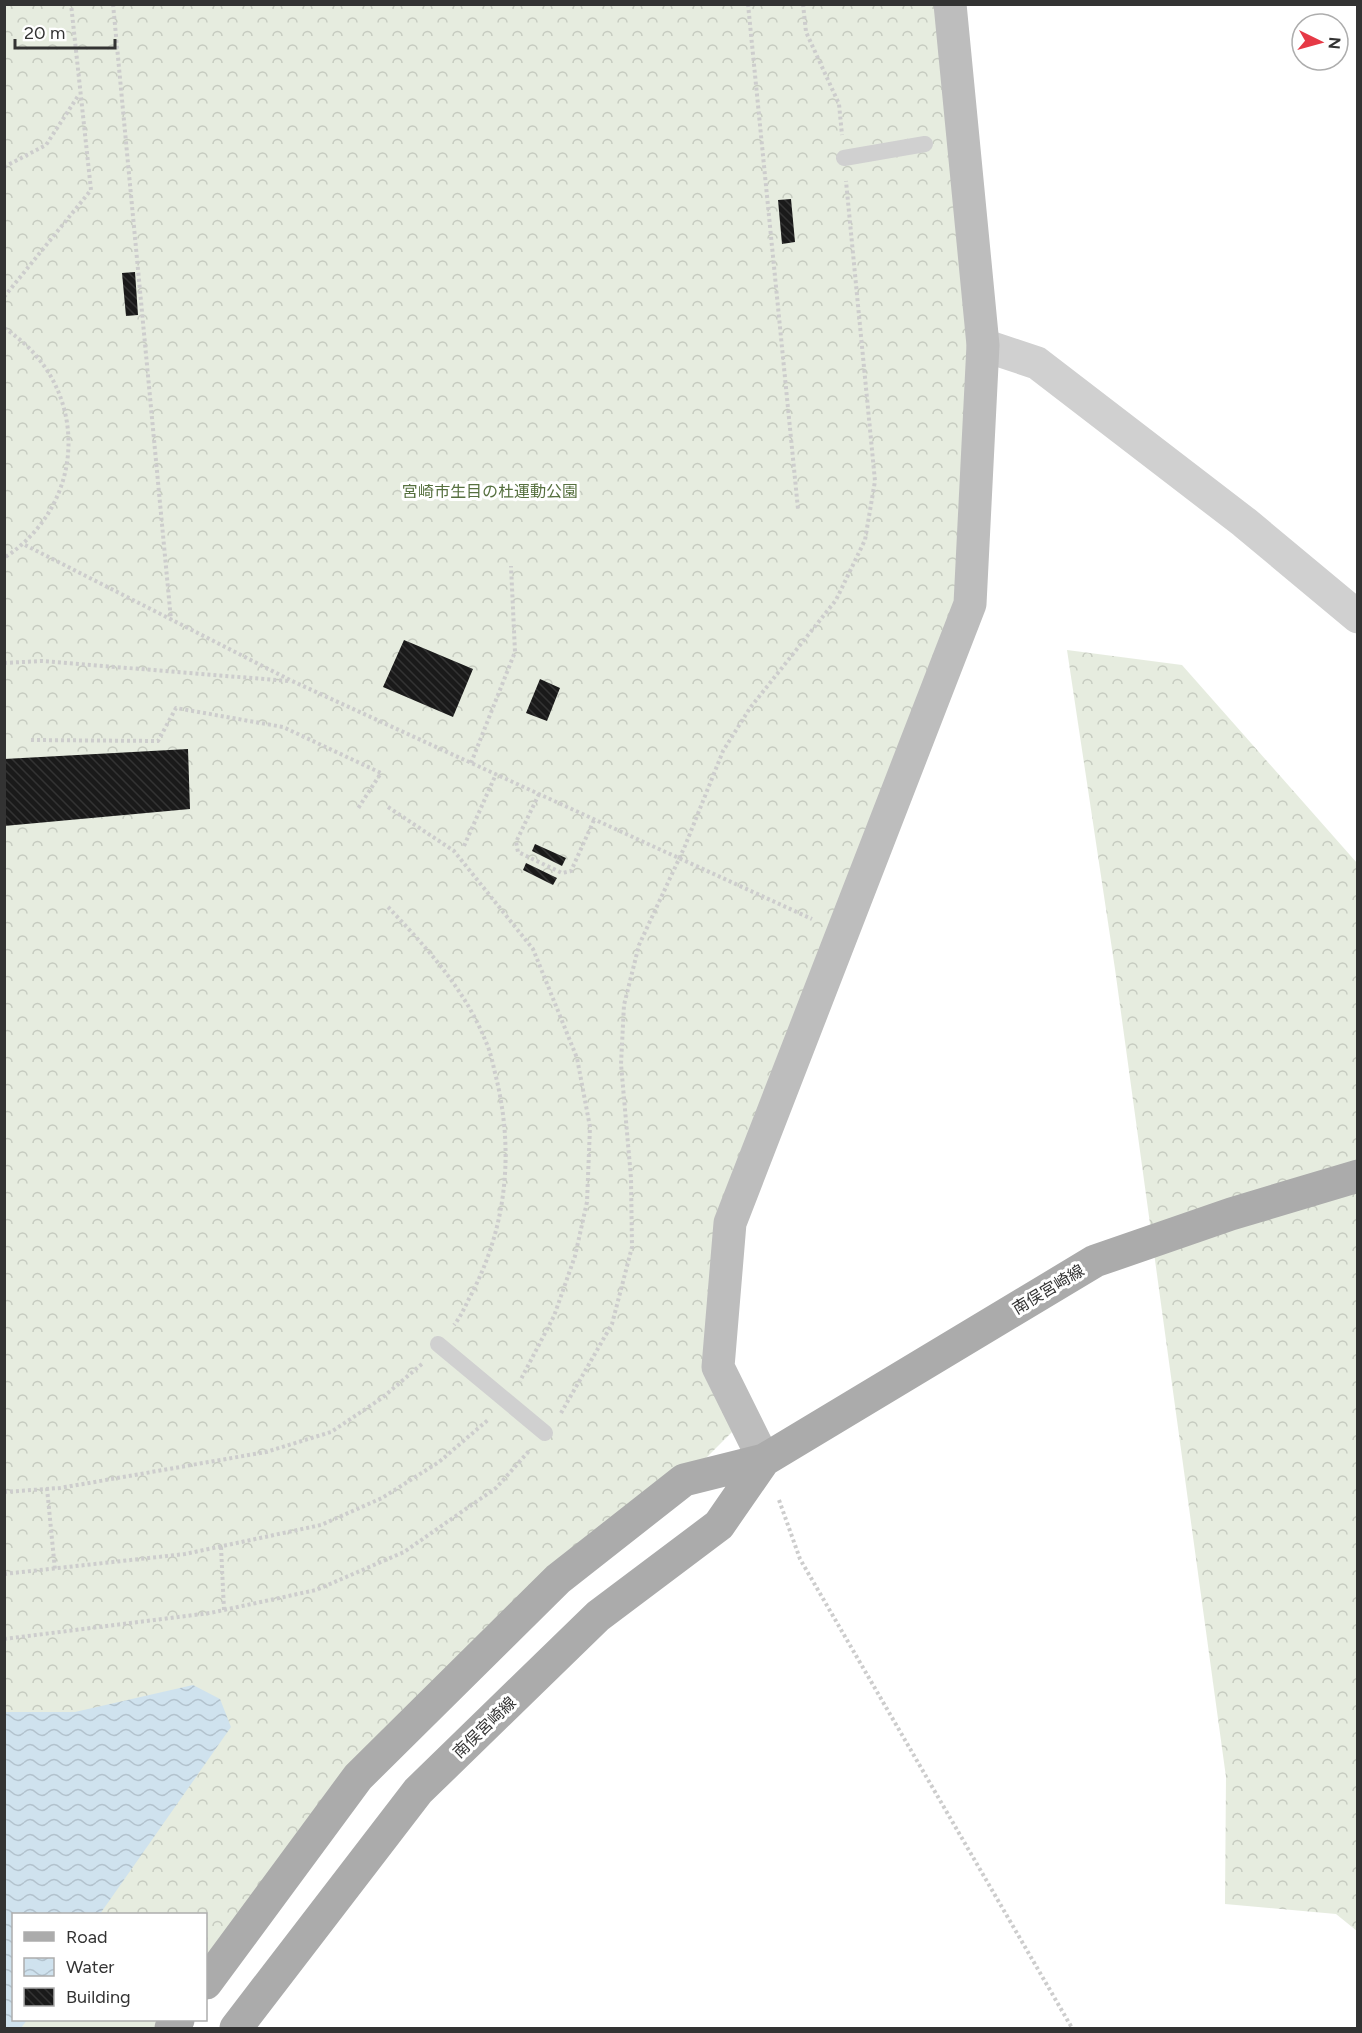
<svg xmlns="http://www.w3.org/2000/svg" width="1362" height="2033" font-family="Figtree,'Noto Sans JP',sans-serif">
	<style>
		.forest { fill: url(#forest-crowns) }
		.water { fill: url(#water-waves) }
		.building { fill: url(#building-back-hatch) }
		.lines { fill: none; stroke-linecap: round; stroke-linejoin: round }
		.path { stroke: #cdcdcd; stroke-width: 4; stroke-dasharray: 3 3; stroke-linecap: butt }
		.lane { stroke: #d0d0d0; stroke-width: 16 }
		.street { stroke: #d0d0d0; stroke-width: 33 }
		.secondary { stroke: #bdbdbd; stroke-width: 33 }
		.primary { stroke: #ababab; stroke-width: 33 }
		.labels { text-anchor: middle; stroke-width: 6; stroke-linejoin: round; paint-order: stroke }
		.park-label { font-size: 16px; fill: #56703f; stroke: #fff }
		.street-label { font-size: 16px; fill: #333; stroke: #fff }
	</style>
	<defs>
		<pattern id="forest-crowns" width="20" height="18" patternUnits="userSpaceOnUse" patternTransform="scale(1.5)"><rect width="20" height="18" fill="#e6ecdf"/><path d="M2 6a3 3 0 1 1 6 0M12 15a3 3 0 1 1 6 0" fill="none" stroke="#c6cbc0"/></pattern>
		<pattern id="water-waves" width="16" height="10" patternUnits="userSpaceOnUse" patternTransform="scale(1.5)"><rect width="16" height="10" fill="#cfe2ee"/><path d="M0 5q4-4 8 0t8 0" fill="none" stroke="#b2c2cd"/></pattern>
		<pattern id="building-back-hatch" width="6" height="6" patternUnits="userSpaceOnUse" patternTransform="scale(1.5)"><rect width="6" height="6" fill="#1a1a1a"/><path d="M-1 5l2 2M0 0l6 6M5-1l2 2" fill="none" stroke="#333"/></pattern>
	</defs>
	<rect width="100%" height="100%" fill="#fff"/>
	<path class="forest" d="M5 5H950L983 345 970 604 730 1223 718 1367 744 1420 684 1480 358 1777 206 1983V1914H14V2020H178L171 2028H5Z
		M1067 650 1182 665 1357 863V1931L1336 1914 1225 1904 1226 1777 1115 969Z"/>
	<path class="water" d="M193 1685 220 1699 231 1727 100 1914H14V2020H27L21 2028H5V1712H75Z"/>
	<path class="building" d="M791 199 795 242 782 244 778 200Z
		M135 272 138 315 126 316 122 273Z
		M404 640 473 669 453 717 383 687Z
		M540 679 560 688 547 721 526 713Z
		M188 749 190 809 4 826V759Z
		M535 844 566 858 562 866 532 851Z
		M526 863 557 878 553 885 523 870Z"/>
	<g class="lines">
		<path class="path" d="M113 4 171 620
			M748 4 798 509
			M803 4 806 32 839 104 842 135
			M4 167 46 145 78 96
			M4 297 91 190 71 4
			M4 328C90 383 90 502 4 558
			M25 545 292 681 812 919
			M4 663 42 661 288 681
			M31 740 158 741 176 708 283 727 381 773 357 810
			M471 763 515 652 511 566
			M539 794 516 842 518 852 562 873 571 871 594 820
			M388 807 454 851 533 949 577 1058 590 1127 587 1202 575 1256 554 1316 520 1381
			M464 846 496 774
			M388 907C426 947 465 989 486 1042 491 1053 493 1065 496 1077 514 1151 507 1225 472 1293 466 1304 462 1315 454 1325
			M561 1413 612 1324 632 1247 631 1178 621 1064 624 1005 639 945 685 846 723 751 750 708 836 600 865 540 875 481 846 181
			M47 1488 55 1570
			M4 1492 60 1488 266 1452 331 1432 382 1398 423 1363
			M779 1500 800 1559 1072 2028
			M221 1547 224 1610
			M4 1574 185 1554 321 1525 382 1498 439 1462 489 1419
			M4 1639 210 1613 316 1590 404 1552 496 1488 529 1451"/>
		<path class="lane" d="M844 158 925 144
			M438 1344 545 1433"/>
		<path class="street" d="M983 345 1037 363 1244 522 1358 617"/>
		<path class="secondary" d="M764 1460 718 1367 730 1223 970 604 983 345 950 4"/>
		<path class="primary" d="M206 1983 358 1777 558 1579 684 1480 764 1460 1095 1261 1231 1214 1358 1176
			M171 2028 178 2020
			M236 2028 418 1791 598 1616 719 1525 764 1460"/>
	</g>
	<g class="labels">
		<g class="park-label">
			<text x="490" y="497">宮崎市生目の杜運動公園</text>
		</g>
		<g class="street-label">
			<text transform="translate(1048 1289) rotate(-31)" y="6">南俣宮崎線</text>
			<text transform="translate(484 1727) rotate(-44)" y="6">南俣宮崎線</text>
		</g>
	</g>
	<rect width="1362" height="2033" fill="none" stroke="#333333" stroke-width="12"/>
	<rect x="12" y="1913" width="195" height="108" fill="#ffffff" stroke="#adadad" stroke-width="1.5"/>
	<rect x="24" y="1932" width="30" height="9" fill="#ababab" stroke="#adadad" stroke-width="1.5"/>
	<text x="66" y="1943" font-size="18" fill="#333333">Road</text>
	<rect x="24" y="1958" width="30" height="18" fill="url(#water-waves)" stroke="#adadad" stroke-width="1.5"/>
	<text x="66" y="1973" font-size="18" fill="#333333">Water</text>
	<rect x="24" y="1988" width="30" height="18" fill="url(#building-back-hatch)" stroke="#adadad" stroke-width="1.5"/>
	<text x="66" y="2003" font-size="18" fill="#333333">Building</text>
	<g transform="translate(1320 42) rotate(95)"><circle r="28" fill="#ffffff" stroke="#adadad" stroke-width="1.5"/>
	<path d="M0-4.5L10 22L0 15L-10 22Z" fill="#e63946"/>
	<text y="-9" font-size="16" font-weight="bold" text-anchor="middle" fill="#333333">N</text>
	</g>
	<path d="M15 39v9h100v-9" fill="none" stroke="#333333" stroke-width="3"/>
	<text x="24" y="39" font-size="18" fill="#333333" stroke="#ffffff" stroke-width="4.5" paint-order="stroke">20 m</text>
</svg>
